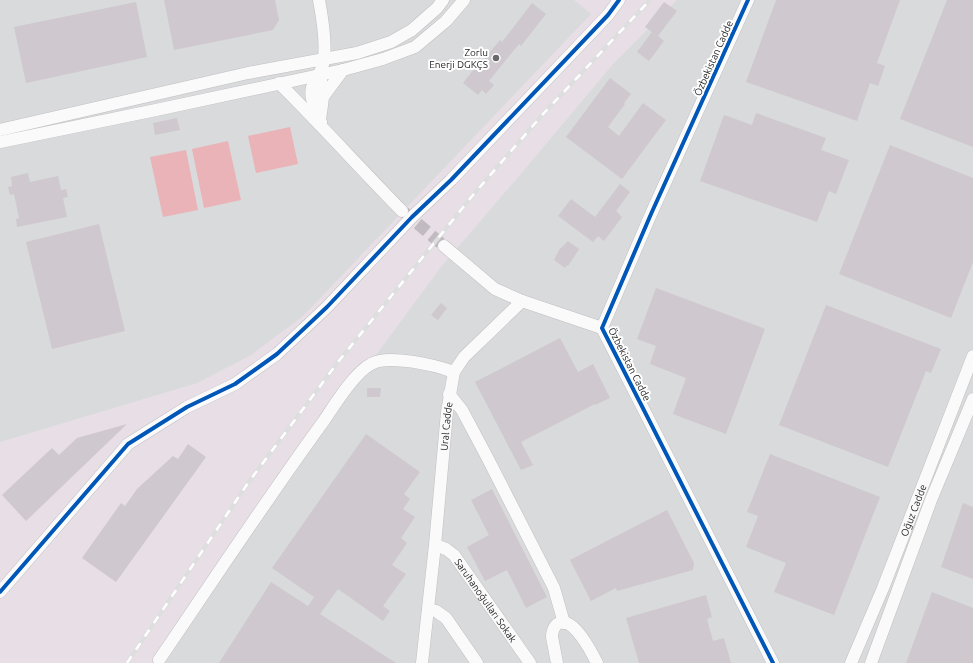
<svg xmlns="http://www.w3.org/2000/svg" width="973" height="663" font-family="Ubuntu,sans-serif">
<rect width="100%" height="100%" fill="#e7dee6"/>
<path fill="#d9dadc" d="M0,0H574L591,14L303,316L251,355L197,383L0,442Z
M677,0H973V663H163L315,438L441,267L520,175L614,63Z"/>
<path fill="#e9b3b8" d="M290,127L298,164L256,173L248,136Z
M228,141L241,200L204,208L192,149Z
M186,150L198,210L163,217L150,157Z"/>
<path fill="#cfc8ce" d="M164,0H275L279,20L273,30L174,50Z
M776,0H900L877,63L885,66L878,86L870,83L857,121L746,82Z
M947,0H973V147L900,119Z
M136,2L147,57L26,83L14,27Z
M664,2L677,11L658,36L664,41L649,61L637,52L652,32L645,27Z
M532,3L546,14L521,46L519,44L489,81L494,85L486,94L482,90L478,95L463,83L474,69L475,70L500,40L502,42Z
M610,78L631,94L624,103L625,104L608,127L619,136L643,103L666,120L622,179L566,137Z
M756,113L826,138L821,150L849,160L836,194L829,191L817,222L700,181L724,115L752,125Z
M177,118L180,130L155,135L153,123Z
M890,145L973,178V262L951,318L839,274Z
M28,173L30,182L58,176L61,190L66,189L68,197L63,198L67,217L17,227L16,219L19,218L14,194L10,195L8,187L12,186L11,177Z
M620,184L630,192L616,211L622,217L604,241L598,236L593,242L558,216L571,199L595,217Z
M99,224L125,331L52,349L26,242Z
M568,241L579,249L568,266L567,265L565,268L554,260L559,250Z
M656,288L765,329L726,434L673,414L686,378L650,364L656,346L637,339Z
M441,303L447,308L438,320L431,315Z
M826,305L941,349L931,373L926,371L888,467L779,425Z
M560,338L578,372L593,364L610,398L595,405V404L521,442L533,465L521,470L475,382Z
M367,388H381L380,397H367Z
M127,424L26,521L2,495L52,448L59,455L77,438Z
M366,434L420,472L404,494L410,499L403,509L415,517L401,538L407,543L392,565L406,574L383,606L390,611L383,621L338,589L320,614L396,663H219L271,582L308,606L314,597L272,568Z
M188,444L206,457L116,582L82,558L121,503L125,506L137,489L173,456L178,459Z
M770,454L880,497L834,615L774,592L786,563L746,547L758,516L747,512Z
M492,489L547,597L526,608L507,570L485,581L467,547L489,535L471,500Z
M963,503L973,507V579L941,567Z
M667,510L694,563L693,570L617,591L616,588L591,601L570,560Z
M932,592L973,608V663H906Z
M706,595L712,617L707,619L713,641L724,638L731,663H639L626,618Z"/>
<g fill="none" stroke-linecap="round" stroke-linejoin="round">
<path stroke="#c1bac0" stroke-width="12" stroke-dasharray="12 6" stroke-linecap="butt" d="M404,212L444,246"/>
<g stroke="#c0bfc1" stroke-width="13">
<g id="minor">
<path d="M319,0C322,16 326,42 324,58C324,67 319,74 315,81C306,94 316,110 321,122"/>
<path d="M748,0L651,214L602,328L773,663"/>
<path d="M319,76C326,89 322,105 320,119"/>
<path d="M279,83C321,125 361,169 402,211"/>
<path d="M323,97L343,70"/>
<path d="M0,130L248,73L357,53L391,42L412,30L437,8L443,0"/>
<path d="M0,142L156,110L343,70L383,59L415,47L446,21L464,0"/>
<path d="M444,246L495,289L522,301"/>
<path d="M449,394L462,410L487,457L554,588L564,623"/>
<path id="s1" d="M435,545L446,549L454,555L530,663"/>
<path d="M0,592L128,444L187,407L235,384L277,354L327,307L412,217L451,180L608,15L619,0"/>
<path d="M428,609L436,611L446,618L477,663"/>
<path d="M159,660C213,581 266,500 323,422C334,406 354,373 371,364C388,354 435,365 454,372"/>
<path id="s2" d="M422,663L435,545L447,412L454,372L464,357L522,301L602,328"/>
<path d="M557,663L552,637C552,632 554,625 559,623C574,617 592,653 597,663"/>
<path id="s3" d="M851,663L883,588L973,356"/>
<path d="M871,663L931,500L973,399"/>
</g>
</g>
<use href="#minor" stroke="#fbfafb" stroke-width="12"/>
<g stroke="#dddede" stroke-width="4">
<path id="rail" d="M127,663L248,483L338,362L473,195L544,113L650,0"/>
</g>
<use href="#rail" stroke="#fff" stroke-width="2.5" stroke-dasharray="8" stroke-linecap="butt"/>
<g stroke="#fff" stroke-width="6">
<path id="cycleway" d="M748,0L651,214L602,328L773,663
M0,592L128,444L187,407L235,384L277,354L327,307L412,217L451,180L608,15L619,0"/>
</g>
<use href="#cycleway" stroke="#0057b8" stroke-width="4"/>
</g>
<circle fill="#6b686a" stroke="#fff" stroke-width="1.5" cx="496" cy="58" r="4"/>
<g text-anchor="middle" stroke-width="4" stroke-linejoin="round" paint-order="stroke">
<g font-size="10" fill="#282828" stroke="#fff" text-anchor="end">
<text x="488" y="56">Zorlu<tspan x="488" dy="12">Enerji DGKÇS</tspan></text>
</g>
<g font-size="10" fill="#282828" stroke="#fff">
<text transform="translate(713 58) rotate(-66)" y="4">Özbekistan Cadde</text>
<text transform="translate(630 364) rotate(63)" y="4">Özbekistan Cadde</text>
<text dy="4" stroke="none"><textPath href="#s2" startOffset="238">Ural Cadde</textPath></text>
<text dy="4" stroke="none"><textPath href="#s3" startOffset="165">Oğuz Cadde</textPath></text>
<text dy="4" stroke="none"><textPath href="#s1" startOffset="77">Saruhanoğulları Sokak</textPath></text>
</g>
</g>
</svg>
